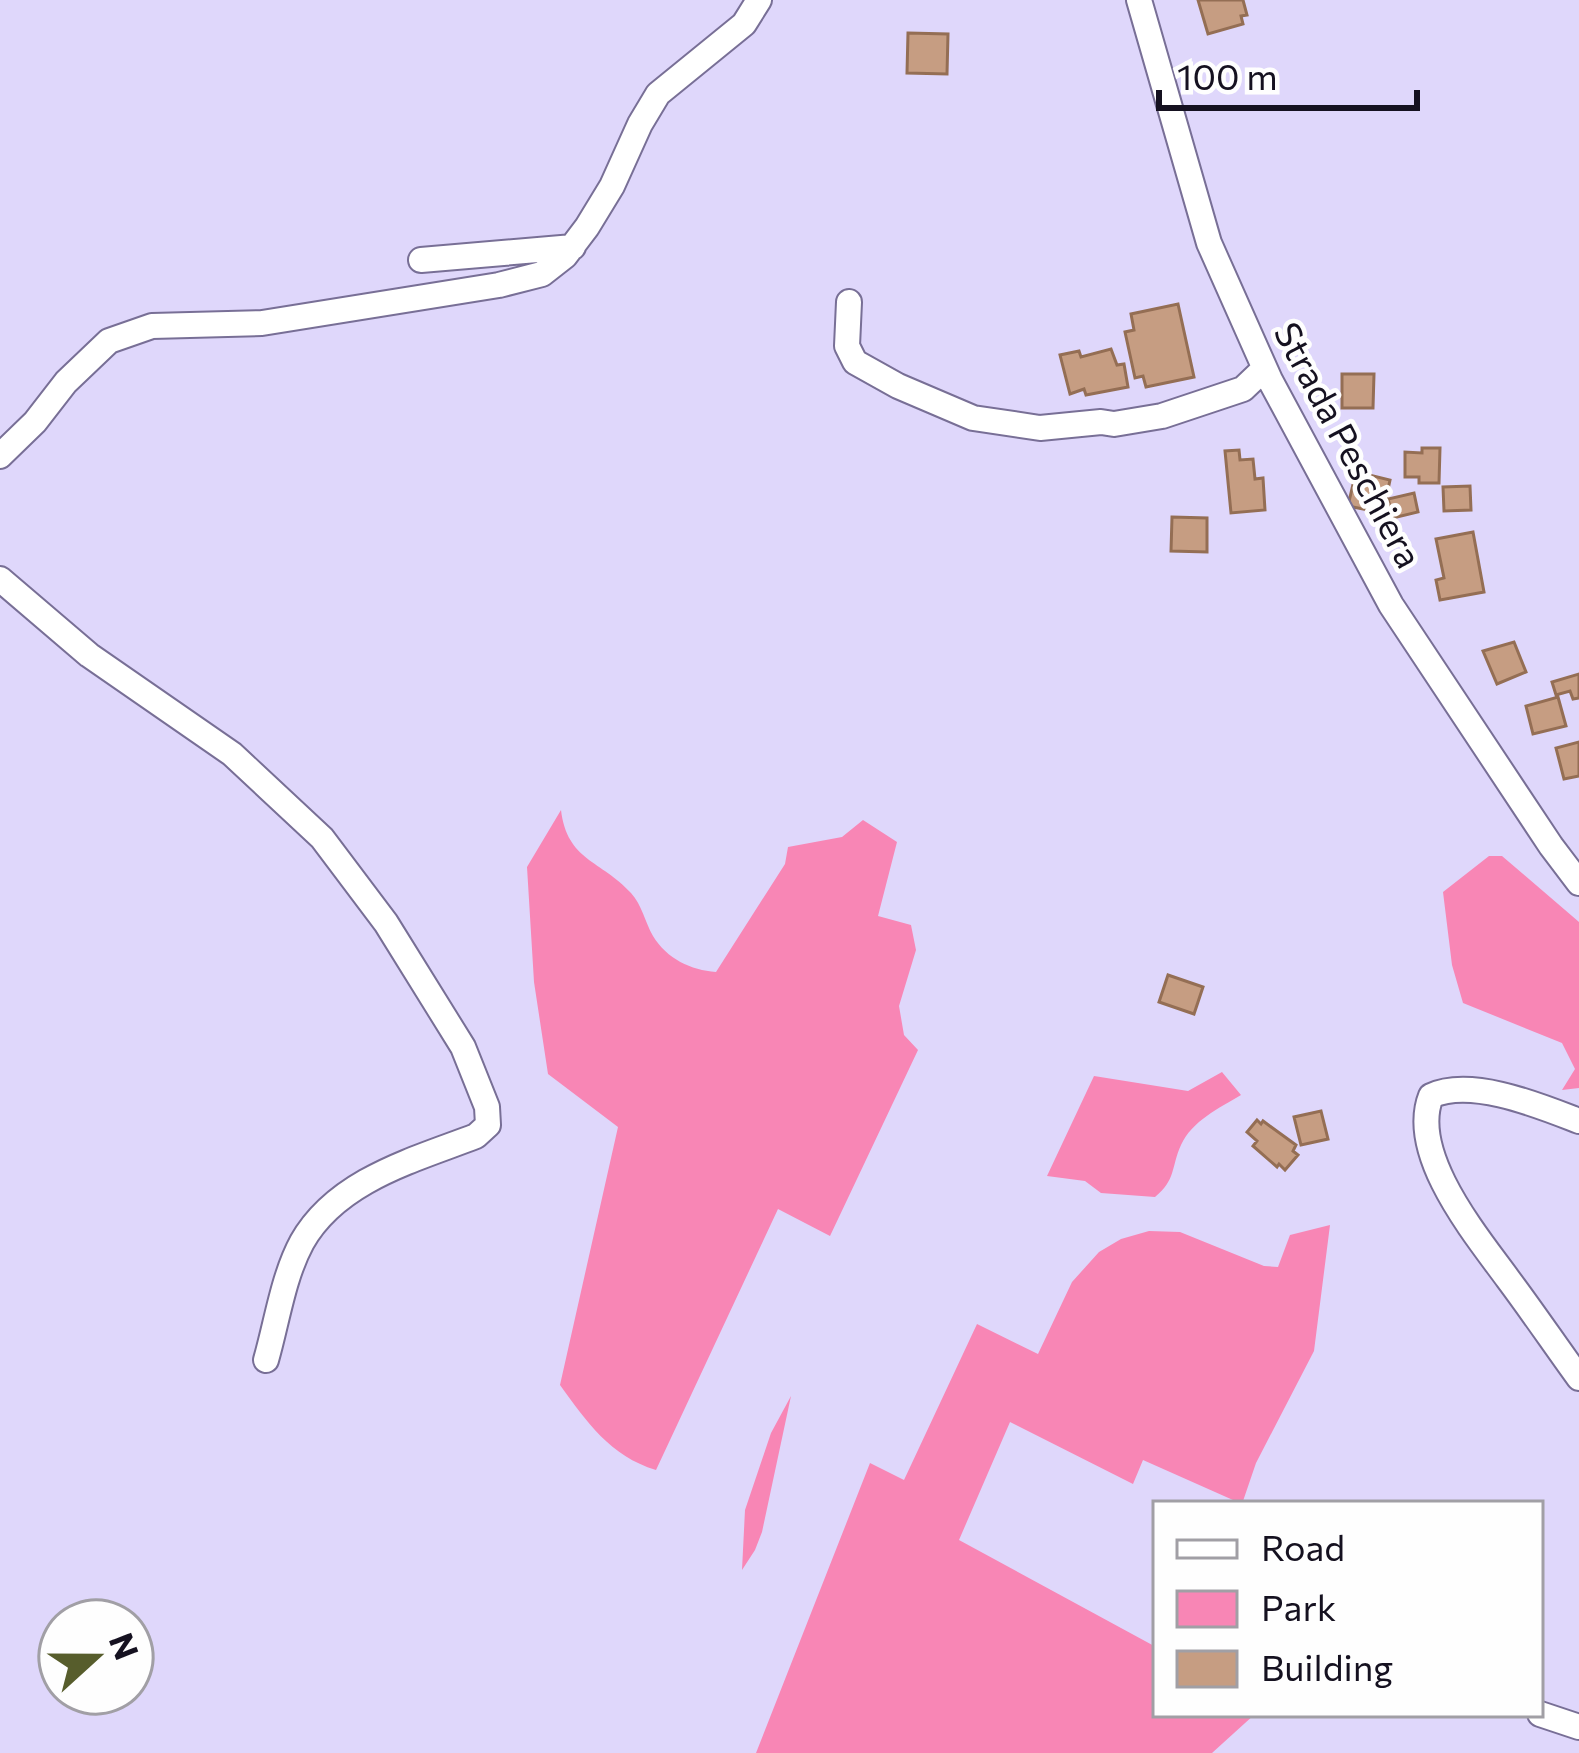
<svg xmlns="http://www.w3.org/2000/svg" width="1579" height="1753" font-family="Commissioner,sans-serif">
<rect width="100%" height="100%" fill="#dfd7fb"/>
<path fill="#f886b5" d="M561,810C567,861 601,860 631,893C642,905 645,922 653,936C667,959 691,970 716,972L785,864L788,847L842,837L863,820L897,842L878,916L911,925L916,950L899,1006L904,1035L918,1050L830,1236L778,1209L656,1470C610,1456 587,1422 560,1385L618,1127L548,1074L534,982L527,867Z
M1489,856H1502L1579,922V1088L1562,1090L1575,1069L1562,1043L1463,1003L1452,965L1443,892Z
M1222,1072L1241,1095C1219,1108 1192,1121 1181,1145C1171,1167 1176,1180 1155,1197L1101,1193L1085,1181L1047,1176L1094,1076L1188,1091Z
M1330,1225L1314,1351L1256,1463L1242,1504L1143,1460L1133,1484L1010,1422L959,1540L1156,1647V1714H1255L1212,1753H756L870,1463L904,1480L977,1324L1038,1354L1072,1282L1099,1252L1121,1239L1149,1231L1180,1232L1264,1266L1278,1267L1290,1235Z
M791,1396L762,1532L755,1550L742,1570L745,1510L771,1433Z"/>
<path fill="#c69d82" stroke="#946e54" stroke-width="3" d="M1198,0H1243L1247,15L1241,16L1243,24L1208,34Z
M908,33L948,34L947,74L907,73Z
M1178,304L1194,377L1146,387L1143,376L1135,378L1125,332L1134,330L1131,314Z
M1111,349L1117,365L1124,364L1128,387L1086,395L1084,389L1070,394L1060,355L1079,351L1081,357Z
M1342,374H1374L1373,408H1342Z
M1422,448H1440L1439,483H1419V477H1405V452L1422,453Z
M1239,450L1240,460L1253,459L1255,479L1263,478L1265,510L1231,513L1225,451Z
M1365,474L1390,480L1383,513L1348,506L1354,480L1364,482Z
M1470,486L1471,510L1444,511L1443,487Z
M1414,493L1418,512L1393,518L1388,499Z
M1172,517L1207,518V552L1171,551Z
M1473,532L1484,592L1440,600L1436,580L1444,578L1436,539Z
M1514,642L1526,672L1497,684L1483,651Z
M1579,674V698L1573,699L1570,691L1556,695L1552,682Z
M1558,697L1566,726L1533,734L1526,706Z
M1579,742V776L1564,779L1556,748Z
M1168,975L1203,987L1194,1014L1159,1002Z
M1321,1111L1328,1139L1301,1145L1294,1117Z
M1257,1120L1261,1124L1263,1121L1296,1145L1293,1151L1298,1155L1285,1170L1279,1164L1277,1167L1253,1146L1257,1141L1247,1132Z"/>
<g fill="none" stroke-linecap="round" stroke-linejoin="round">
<g stroke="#786f96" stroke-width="28">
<path id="minor" d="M1139,0L1209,243L1270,380L1391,605L1551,846L1579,883
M421,260L573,247
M849,302L847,346L855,362L898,386L973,418L1040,428L1101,422L1114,424L1162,416L1243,389L1264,369
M0,456L35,422L66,382L109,341L152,326L262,323L499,285L542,274L565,256L587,227L612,186L640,124L658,94L744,24L759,0
M0,579L89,655L232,754L322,838L386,923L463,1047L487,1107L488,1125L476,1136C414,1160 337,1180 302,1242C283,1277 277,1322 266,1360
M1579,1121C1540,1106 1471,1077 1431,1096C1408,1154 1476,1235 1508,1279C1532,1311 1555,1345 1579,1378
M1540,1714L1579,1727"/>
</g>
<use href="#minor" stroke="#fff" stroke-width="24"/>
</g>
<g text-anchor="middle" stroke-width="9" stroke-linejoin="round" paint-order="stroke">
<g font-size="36" fill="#151120" stroke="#fefefe">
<text transform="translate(1348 445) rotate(62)" y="13">Strada Peschiera</text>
</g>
</g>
<rect x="1153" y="1501" width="390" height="216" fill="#fefefe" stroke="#a19fa5" stroke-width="3"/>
<rect x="1177" y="1540" width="60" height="18" fill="#ffffff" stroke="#a19fa5" stroke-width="3"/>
<text x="1261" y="1561" font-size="36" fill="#151120">Road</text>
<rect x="1177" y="1591" width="60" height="36" fill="#f886b5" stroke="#a19fa5" stroke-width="3"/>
<text x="1261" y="1621" font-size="36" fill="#151120">Park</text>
<rect x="1177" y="1651" width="60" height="36" fill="#c69d82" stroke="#a19fa5" stroke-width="3"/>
<text x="1261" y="1681" font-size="36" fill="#151120">Building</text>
<g transform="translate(96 1657) rotate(69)"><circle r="57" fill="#fefefe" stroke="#a19fa5" stroke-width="3"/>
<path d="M0-9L21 45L0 30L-21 45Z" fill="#575d2c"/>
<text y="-18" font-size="33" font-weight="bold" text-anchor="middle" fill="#151120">N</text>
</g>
<path d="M1159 90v18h258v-18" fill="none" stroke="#151120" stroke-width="6"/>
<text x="1177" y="90" font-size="36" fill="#151120" stroke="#fefefe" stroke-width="9" paint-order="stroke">100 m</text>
</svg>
